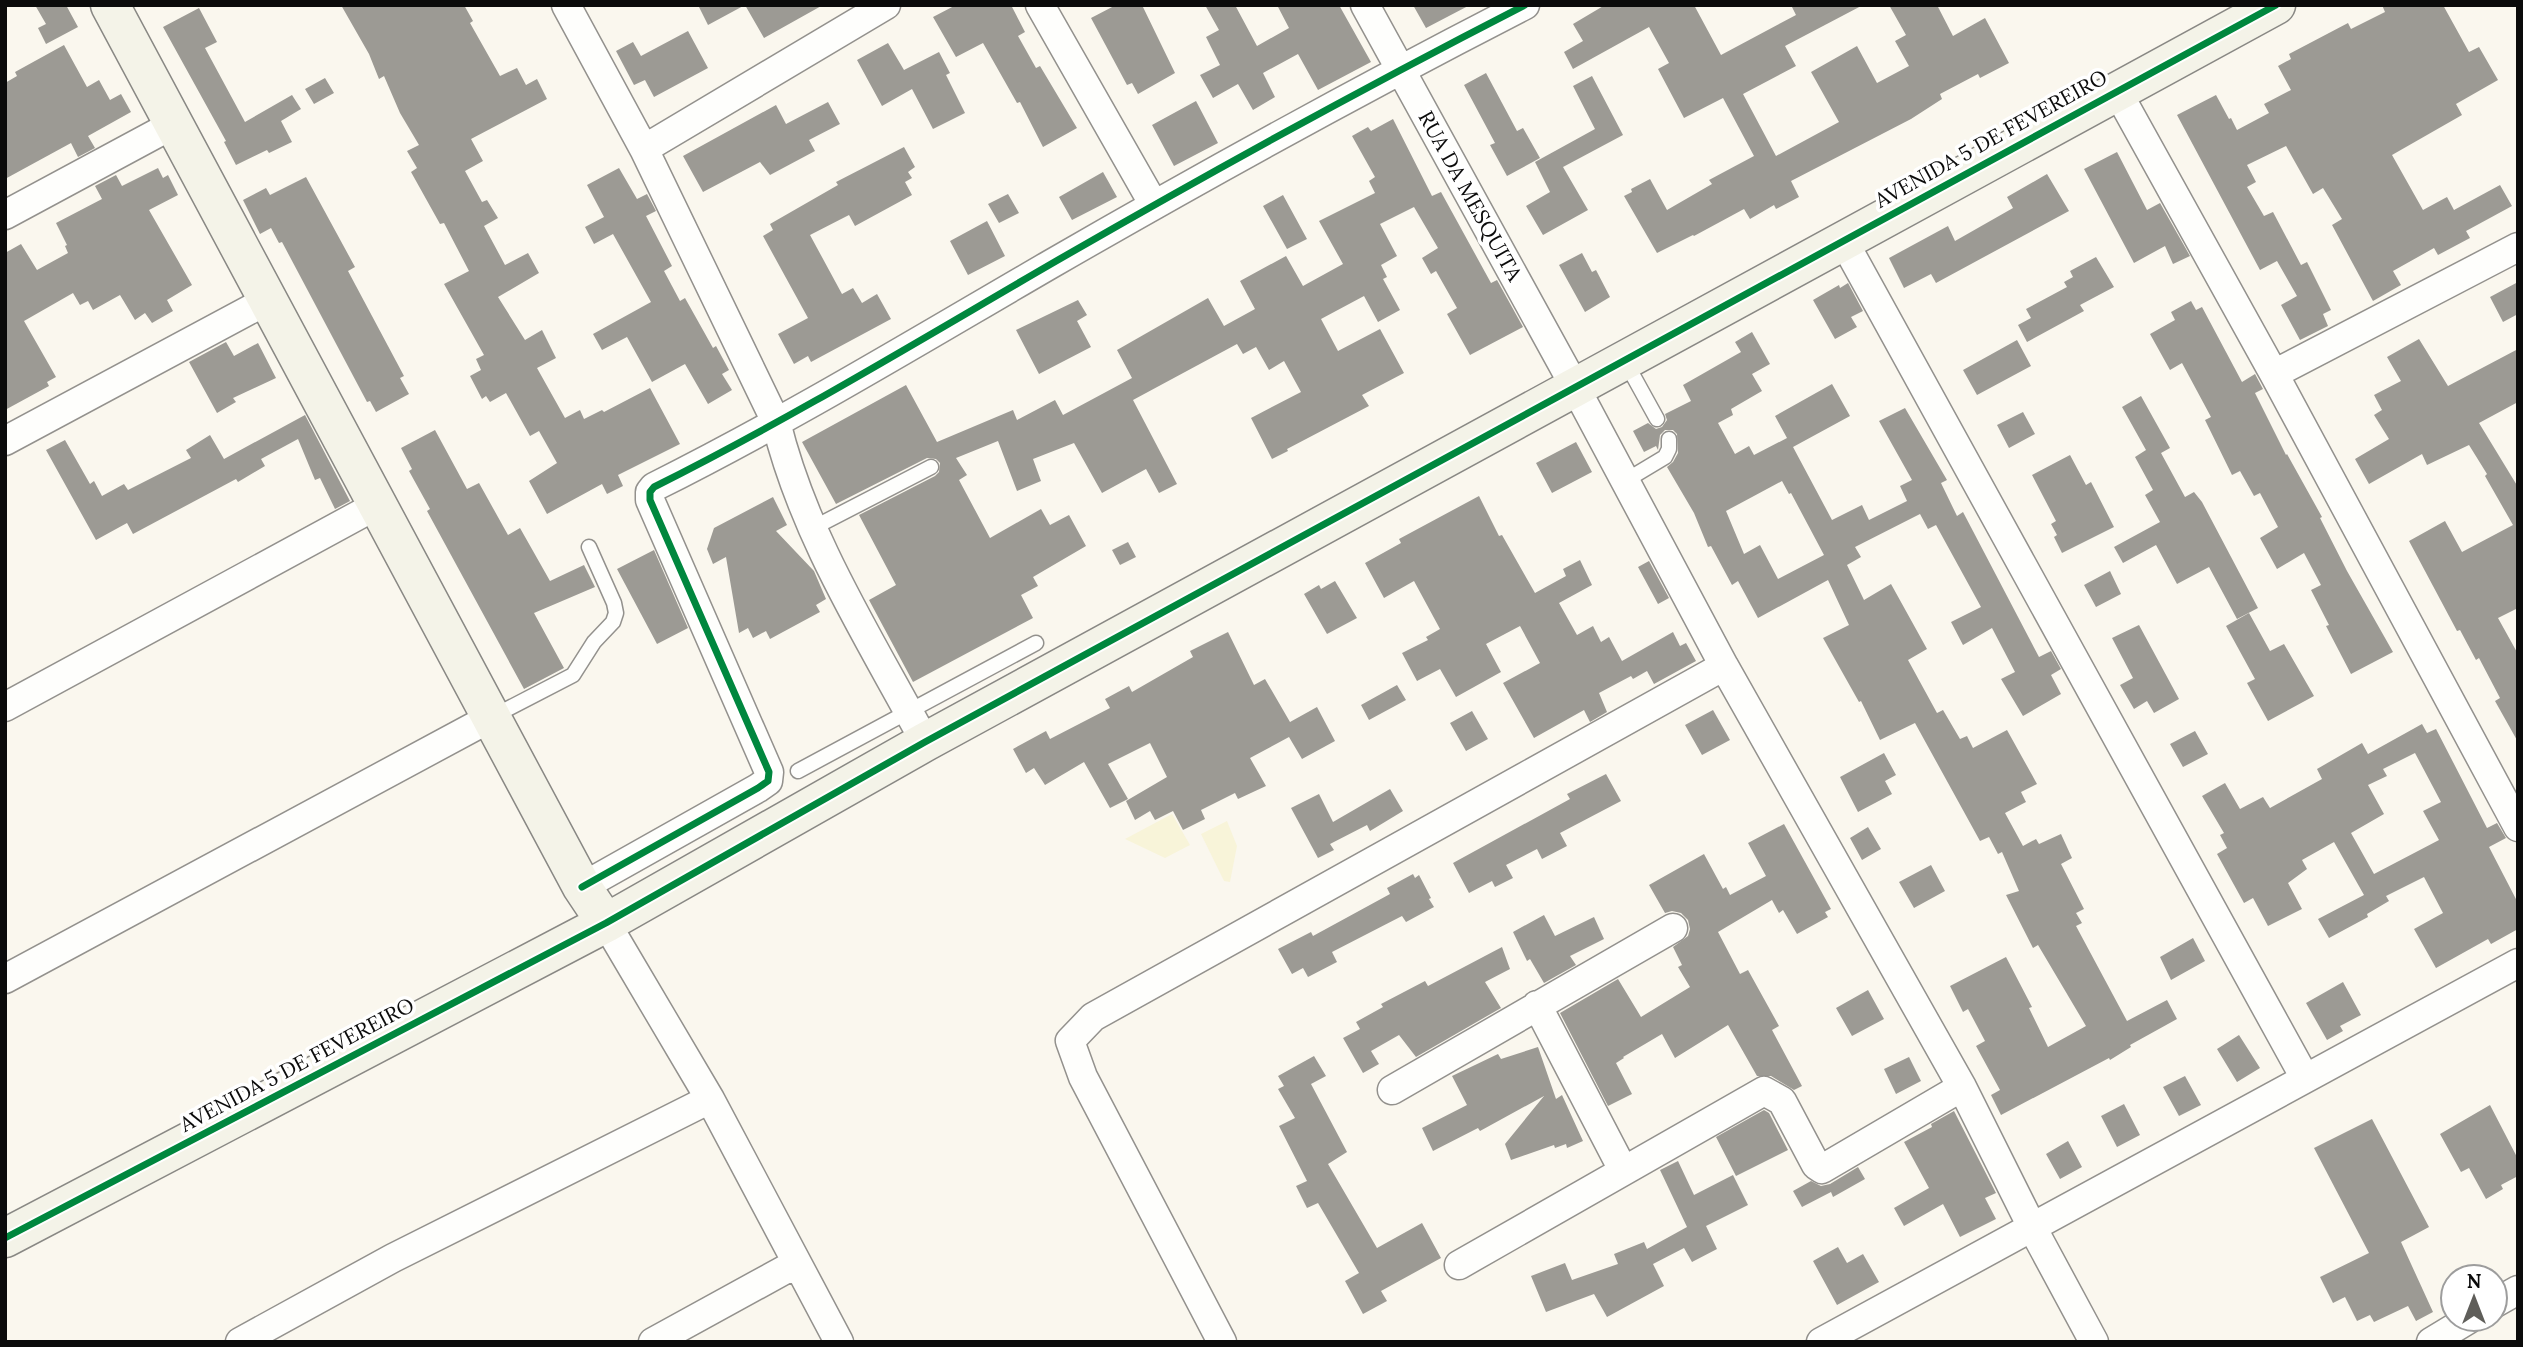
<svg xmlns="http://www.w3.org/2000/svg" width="2523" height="1347" font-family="Lora,serif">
<rect width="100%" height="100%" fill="#faf7ee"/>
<path fill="#f8f4d9" d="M1172,814L1190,845L1165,858L1125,839Z
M1227,821L1237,846L1230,882L1224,881L1201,834Z"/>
<path fill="#9c9a94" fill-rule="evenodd" d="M35,5H66L78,27L46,44L38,28L46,24Z
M341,5H464L473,21L470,23L500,76L517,68L526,85L537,79L547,99L471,139L483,161L465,171L482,202L487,200L498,218L484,226L505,265L528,253L539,273L498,297L525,340L542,330L556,358L537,368L565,418L580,410L584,419L602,410L604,412L650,388L680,444L618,475L623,486L607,494L602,484L547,514L529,481L557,463L539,431L530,436L506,393L490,402L486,396L482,399L470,376L481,370L476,359L484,355L444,284L469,271L444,223L440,224L411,172L417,168L407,151L419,145L400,113L384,76L379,79L369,54Z
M698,5H823L764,38L745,5L708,25Z
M956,5H1011L1025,32L1018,36L1036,68L1040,66L1077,128L1043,147L1020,102L1017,103L983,43L956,57L933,17Z
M1116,5H1142L1175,73L1138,94L1132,83L1127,85L1091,18Z
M1205,5H1235L1257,46L1289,28L1277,5H1339L1371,62L1318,90L1298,54L1263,73L1275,97L1253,110L1238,84L1213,98L1200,75L1220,65L1206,37L1219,30Z
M1413,5H1470L1426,28Z
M1605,5H1694L1721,55L1796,15L1791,5H1863L1785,46L1796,66L1743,94L1776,156L1839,122L1811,72L1857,46L1877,83L1909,66L1895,41L1906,35L1889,5H1937L1953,36L1985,18L2009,63L1980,78L1978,74L1940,94L1942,99L1911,119L1791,181L1799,197L1776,209L1774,205L1750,219L1744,209L1694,236L1693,235L1657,253L1624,196L1632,192L1631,189L1650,179L1667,210L1712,184L1709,180L1754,156L1723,98L1684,118L1658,69L1669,63L1649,27L1573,69L1564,52L1583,41L1573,24Z
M2382,5H2443L2469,52L2479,47L2498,80L2456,104L2462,115L2392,155L2423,210L2447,197L2454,210L2500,185L2512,206L2466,231L2470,238L2438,255L2434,248L2393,271L2401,285L2373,301L2332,225L2342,219L2323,188L2313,194L2286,146L2247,165L2256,182L2247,187L2264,216L2273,212L2301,265L2307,262L2331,310L2323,314L2328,326L2300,340L2281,305L2297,296L2277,261L2260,270L2177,115L2216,95L2229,119L2231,118L2237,130L2269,113L2264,104L2291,90L2278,66L2291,59L2289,54L2348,23L2351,29L2385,12Z
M199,8L217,42L205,48L245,122L292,95L301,109L281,121L292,142L269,153L267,150L236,165L224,142L226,141L163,27Z
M688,31L708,68L654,97L645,80L634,85L616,51L633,42L641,56Z
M888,43L904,70L939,52L950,73L946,75L965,113L933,129L912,89L882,106L857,60Z
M64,45L87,87L99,80L110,100L121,94L131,112L88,136L95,148L78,157L71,143L5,179V83L17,76L15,72Z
M1486,73L1517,131L1523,128L1540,158L1507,176L1490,145L1495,143L1464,85Z
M1592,76L1623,135L1563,167L1588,210L1543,235L1526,206L1550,192L1535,162L1595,129L1573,86Z
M325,78L334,93L314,104L305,89Z
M1196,101L1218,143L1174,166L1152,125Z
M828,102L840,124L809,140L815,151L770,175L760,162L703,192L683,156L776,105L786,124Z
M1393,119L1432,196L1441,192L1491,283L1497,280L1523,327L1470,355L1447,314L1457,308L1436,271L1431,274L1422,258L1438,248L1414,207L1380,224L1397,256L1381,265L1387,277L1383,279L1400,310L1378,322L1364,296L1321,319L1338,351L1380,329L1404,373L1362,395L1369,406L1287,449L1288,451L1272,459L1251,418L1301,392L1284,361L1269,370L1256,347L1243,354L1237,344L1133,400L1177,484L1159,493L1146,469L1102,493L1074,443L1033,459L1041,481L1017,491L998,441L956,458L967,475L959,480L990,538L1041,509L1050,525L1069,515L1086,546L1033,577L1038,586L1021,595L1033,618L913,682L869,600L896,585L859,515L935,476L939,472L940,463L936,459L927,458L836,504L802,442L906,385L937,442L1013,410L1017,420L1055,400L1063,415L1132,378L1117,350L1208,298L1224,326L1255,309L1240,281L1286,256L1303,286L1343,264L1319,221L1375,193L1369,181L1375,177L1352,136L1368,127L1371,131Z
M904,147L915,167L908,172L912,178L905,182L912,195L855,226L849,215L810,235L842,294L853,288L862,303L877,294L891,319L811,362L808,356L794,364L778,334L808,318L763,236L773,230L770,224L838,185L836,182Z
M2117,152L2147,210L2160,203L2190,256L2173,264L2165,246L2134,263L2084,169Z
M158,168L163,178L168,175L178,195L149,210L192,285L167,300L173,311L152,323L145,313L135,320L120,295L93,310L88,301L80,305L73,293L24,321L56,377L47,382L49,386L5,410V253L21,244L37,270L68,253L65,246L67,245L56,223L102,199L95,186L116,175L122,186Z
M619,168L637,199L647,194L656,211L646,216L672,266L664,271L680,301L685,298L713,348L716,346L729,370L722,374L732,390L708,404L685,364L652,382L627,337L602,350L593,334L651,302L613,234L594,244L585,227L604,217L587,185Z
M1103,172L1117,197L1072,220L1059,197Z
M2047,174L2069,211L1936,283L1931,274L1904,288L1889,258L1948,226L1955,241L2013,208L2007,197Z
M306,177L355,267L348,271L404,376L400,378L409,394L376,412L370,401L367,402L282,242L279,243L271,228L260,234L243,200L266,188L270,195Z
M1008,194L1019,213L999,223L988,204Z
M1283,195L1307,239L1287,249L1263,206Z
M987,221L1005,256L968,275L950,241Z
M1582,253L1592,272L1596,270L1610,297L1585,312L1559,265Z
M2096,257L2114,287L2080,305L2084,311L2027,342L2018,325L2031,318L2026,309L2067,287L2064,282L2073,277L2070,271Z
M2518,282V314L2503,322L2490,297Z
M1848,283L1863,311L1851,317L1857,327L1835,339L1813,300L1839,285L1840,288Z
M1078,300L1087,315L1077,321L1091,347L1039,374L1016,330Z
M2191,301L2196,310L2202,307L2242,382L2255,374L2263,389L2255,393L2286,455L2287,454L2322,517L2320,518L2347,571L2393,652L2351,674L2326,626L2329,625L2311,590L2321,585L2304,553L2277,569L2260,538L2278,527L2260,493L2254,496L2240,471L2232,475L2205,420L2211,417L2182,363L2170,370L2150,334L2175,320L2171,312Z
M1752,332L1770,364L1752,374L1762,391L1731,409L1733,415L1718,423L1735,454L1749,446L1754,455L1787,438L1775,416L1832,384L1850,416L1793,447L1832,520L1862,505L1869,520L1907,501L1900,486L1912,480L1879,421L1905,408L1947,480L1941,483L1957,516L1963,512L2039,657L2051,651L2061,669L2051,675L2061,694L2023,716L2001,679L2015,672L1992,628L1963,645L1951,622L1981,607L1936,525L1928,529L1920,514L1855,547L1861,557L1847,565L1864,600L1891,584L1927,649L1908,660L1937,713L1943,710L1960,739L1967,736L1973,748L2007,730L2037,784L2021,792L2026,802L2005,813L2023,846L2036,839L2039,844L2061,834L2072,858L2061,864L2084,909L2076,913L2082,923L2076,926L2127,1021L2167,1000L2177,1019L2130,1045L2131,1047L2110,1060L2109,1058L2001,1115L1991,1095L2000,1090L1976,1046L1985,1041L1968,1009L1963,1012L1950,986L2006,957L2032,1007L2029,1008L2048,1047L2086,1026L2038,945L2033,948L2006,895L2019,891L2002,852L1998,854L1989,837L1980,841L1915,723L1880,740L1861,701L1859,702L1823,638L1849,625L1828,580L1758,618L1738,581L1732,585L1711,546L1708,547L1694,513L1667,467L1673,462L1678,453L1677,434L1673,430H1665L1660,435L1658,450L1656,446L1644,452L1633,431L1648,423L1656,429L1662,427L1667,420L1665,414L1691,401L1683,385L1741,352L1735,342ZM1782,481L1789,494L1791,493L1824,555L1778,579L1760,545L1744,554L1726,511Z
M2419,339L2448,386L2518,349V402L2479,423L2518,487V608L2498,618L2518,654V742L2495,701L2500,698L2479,658L2476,660L2460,630L2457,631L2409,541L2445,521L2462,552L2513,525L2485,476L2487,474L2469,445L2427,465L2422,454L2369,484L2355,459L2389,439L2374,415L2382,410L2374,395L2401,381L2387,357Z
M2017,340L2031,366L1977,395L1963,370Z
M226,342L234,356L258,343L276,378L233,398L236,402L217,413L189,362Z
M2141,396L2170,448L2161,453L2185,497L2194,492L2202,502L2258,608L2237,619L2209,567L2177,584L2156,545L2123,563L2114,547L2160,522L2145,495L2153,490L2135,457L2146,450L2122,407Z
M2023,412L2035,434L2009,448L1997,425Z
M305,415L350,501L335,509L320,478L315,480L298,439L261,459L265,466L238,482L236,479L133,534L127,523L96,540L46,450L65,440L90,484L94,481L102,496L124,484L128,490L191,458L186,450L210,435L224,459Z
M435,430L467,489L479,483L508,535L520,528L550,581L584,565L595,587L534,613L564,668L524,689L427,511L430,509L409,471L412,469L401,448Z
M1576,442L1592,472L1552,493L1536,463Z
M2070,455L2086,485L2091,482L2114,527L2062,553L2054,537L2057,535L2051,524L2056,521L2032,475Z
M1479,496L1499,536L1502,535L1535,593L1566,576L1563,569L1580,560L1592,585L1559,603L1577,635L1593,626L1601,642L1609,637L1622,661L1673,632L1680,646L1686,643L1696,661L1654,684L1647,671L1633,679L1631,676L1599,693L1607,712L1590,722L1584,710L1534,738L1503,683L1540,663L1520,626L1486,644L1501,672L1456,697L1440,669L1417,681L1402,653L1428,640L1426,637L1440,629L1414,581L1384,598L1365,563L1401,543L1399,539Z
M773,497L787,525L776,531L814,571L826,599L816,605L820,612L770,639L766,631L753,638L748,628L739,633L726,557L713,564L707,549L714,528Z
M1128,542L1136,557L1120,565L1112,550Z
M654,550L688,628L657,644L617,569Z
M1649,561L1669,598L1658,604L1638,567Z
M2110,571L2121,594L2096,607L2084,585Z
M1335,581L1357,618L1327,634L1304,594L1319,585L1321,589Z
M2249,613L2270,651L2284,644L2314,696L2268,721L2247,683L2255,679L2226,626Z
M2139,625L2179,699L2154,713L2147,701L2134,709L2120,685L2133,678L2112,638Z
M1228,632L1254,685L1265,679L1290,722L1317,707L1335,741L1302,759L1289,737L1250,758L1266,786L1238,799L1235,793L1201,810L1205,819L1183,830L1173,811L1155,820L1150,811L1135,820L1126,801L1167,777L1150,743L1108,764L1128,799L1110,808L1084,762L1045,785L1034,768L1026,773L1013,749L1046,731L1050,739L1110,708L1105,699L1129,686L1132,692L1193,657L1190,651Z
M1397,685L1406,700L1369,720L1361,705Z
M1713,710L1730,740L1702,755L1685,725Z
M1472,711L1488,739L1466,751L1450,723Z
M2422,724L2427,733L2436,729L2487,828L2497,823L2506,838L2489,847L2518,903V929L2491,944L2488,939L2436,968L2414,929L2443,913L2424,877L2386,896L2389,901L2367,914L2368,917L2329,938L2318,919L2364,895L2334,842L2302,860L2307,869L2288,883L2302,909L2268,926L2253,898L2244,903L2217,854L2227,848L2220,835L2224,833L2202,796L2225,783L2240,809L2263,797L2270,808L2322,779L2317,769L2362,743L2368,754ZM2415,753L2441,802L2423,811L2439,840L2374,874L2351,833L2384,814L2368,785L2387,776L2383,769Z
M2195,731L2208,754L2183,767L2170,744Z
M1884,753L1896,775L1885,781L1892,794L1858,812L1840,777Z
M1606,774L1621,801L1560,833L1567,846L1542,859L1537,849L1506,865L1513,878L1495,887L1492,881L1469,893L1453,863L1570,799L1567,794Z
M1390,789L1403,811L1370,831L1367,825L1330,844L1334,850L1318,858L1291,808L1319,794L1333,822Z
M1784,824L1831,909L1825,912L1828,917L1797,934L1783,910L1779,913L1772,900L1718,932L1740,974L1748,970L1779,1026L1772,1030L1802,1086L1794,1090L1771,1076H1757L1728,1025L1675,1058L1662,1034L1623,1057L1624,1058L1616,1063L1632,1094L1608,1106L1560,1013L1618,979L1641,1017L1690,987L1678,967L1682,965L1673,947L1688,936L1690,929L1688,920L1681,913L1672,911L1665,913L1649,885L1704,854L1723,889L1726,887L1730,895L1766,876L1748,843Z
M1868,827L1881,849L1862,860L1850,838Z
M1931,865L1945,891L1914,908L1899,882Z
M1413,874L1415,878L1419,875L1431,898L1429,899L1434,907L1406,922L1402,916L1332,952L1337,962L1308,977L1303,968L1292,974L1278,949L1311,932L1313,936L1390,894L1387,888Z
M1544,915L1555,936L1594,917L1604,939L1570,956L1576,965L1544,983L1530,959L1527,961L1513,932Z
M2193,938L2205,961L2171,980L2160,957Z
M1502,947L1510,969L1485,982L1501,1008L1416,1057L1399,1035L1371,1051L1379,1064L1363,1073L1343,1038L1360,1029L1356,1022L1383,1007L1381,1004L1425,981L1428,986Z
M2343,982L2361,1015L2340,1026L2343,1031L2327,1040L2306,1003Z
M1868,990L1884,1019L1852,1036L1836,1008Z
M2239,1035L2260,1068L2237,1082L2217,1049Z
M1538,1047L1556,1099L1562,1095L1583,1141L1567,1148L1566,1144L1555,1148L1554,1145L1511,1160L1505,1144L1544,1096L1480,1131L1478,1128L1433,1151L1422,1128L1467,1105L1452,1076L1498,1054L1501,1059Z
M1314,1056L1326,1076L1311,1084L1347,1152L1328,1164L1377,1248L1422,1223L1441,1258L1381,1291L1387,1301L1363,1314L1345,1281L1359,1273L1318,1203L1307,1208L1296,1186L1307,1181L1279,1126L1295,1118L1278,1089L1284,1086L1278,1076Z
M1909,1057L1921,1081L1896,1094L1884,1069Z
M2185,1076L2201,1105L2179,1116L2163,1087Z
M2124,1104L2140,1135L2117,1147L2101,1116Z
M2490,1105L2518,1159V1176L2501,1185L2503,1189L2486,1199L2469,1168L2461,1172L2440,1134Z
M1764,1110L1769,1113L1788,1150L1736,1176L1716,1137Z
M1954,1111L1996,1193L1985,1198L1996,1219L1960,1237L1943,1204L1904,1226L1894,1208L1929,1188L1904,1142L1932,1127L1931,1124Z
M2372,1119L2429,1227L2401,1242L2433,1312L2416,1321L2408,1306L2374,1322L2370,1315L2357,1321L2345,1297L2333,1303L2320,1277L2369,1253L2314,1148Z
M2068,1141L2082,1167L2060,1179L2046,1154Z
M1678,1161L1694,1195L1733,1175L1748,1205L1706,1226L1717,1249L1692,1262L1684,1248L1653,1264L1664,1286L1607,1317L1594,1294L1546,1312L1531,1276L1565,1263L1572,1280L1618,1264L1614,1254L1644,1242L1647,1249L1687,1227L1660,1170Z
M1858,1167L1865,1179L1833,1197L1831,1192L1802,1207L1793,1191L1811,1181L1821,1186L1830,1184Z
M1838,1247L1847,1263L1863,1254L1879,1282L1837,1305L1813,1261Z"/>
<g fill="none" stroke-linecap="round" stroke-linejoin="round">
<g stroke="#93918d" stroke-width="17">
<path id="lane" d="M1625,361L1657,419
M1625,481L1665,457L1669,449V439
M811,529L931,467
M494,716L573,675L594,642L613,622L616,613L614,603L589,547
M798,771L1036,643"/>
</g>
<g stroke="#93918d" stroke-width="31">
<path id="street" d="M566,5L644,149L776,422C804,537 870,639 925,742
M1040,5L1154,205
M1365,5L1575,387L1724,666L1962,1087L2032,1227L2094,1342
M2117,91L2274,374L2518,827
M644,149L886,5
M5,215L174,124
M1843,240L2305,1078
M2274,374L2518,247
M5,441L268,300
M5,707L379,504
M582,887L758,788L768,781L769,772L650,500V492L654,487C790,419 920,340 1051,264C1207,174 1365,87 1525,5
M606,923L710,1099L839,1342
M5,979L492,717
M1537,1005L1623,1170
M1392,1090L1673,928
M1459,1265L1764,1091L1782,1101L1816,1165L1822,1169L1962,1087
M2495,1303L2518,1290
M240,1342L393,1258L710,1099
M653,1342L797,1263
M1222,1342L1083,1077L1070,1041L1093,1017L1724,666
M1821,1342L2518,963
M2431,1342L2469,1319"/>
</g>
<g stroke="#898884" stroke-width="41">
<path id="secondary" d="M110,5L582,887L606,923
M5,1238L606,923L925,742L2276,5"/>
</g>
<use href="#lane" stroke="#fefefc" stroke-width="14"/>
<use href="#street" stroke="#fefefc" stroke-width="28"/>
<use href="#secondary" stroke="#f4f3e8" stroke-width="38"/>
<g stroke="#fff" stroke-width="11">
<path id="cycleway" d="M582,887L758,788L768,781L769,772L650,500V492L654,487C790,419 920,340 1051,264C1207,174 1365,87 1525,5
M5,1238L606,923L925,742L2276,5"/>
</g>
<use href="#cycleway" stroke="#00873e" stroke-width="7"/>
</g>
<g text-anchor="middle" stroke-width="7" stroke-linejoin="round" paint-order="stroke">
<g font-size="21" fill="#0b0b0b" stroke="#fff">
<text transform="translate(1991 139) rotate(-29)" y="7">AVENIDA 5 DE FEVEREIRO</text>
<text transform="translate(1470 196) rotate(61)" y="7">RUA DA MESQUITA</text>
<text transform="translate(297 1065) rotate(-28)" y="7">AVENIDA 5 DE FEVEREIRO</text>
</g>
</g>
<rect width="2523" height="1347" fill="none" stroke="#0b0b0b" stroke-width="14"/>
<g transform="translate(2474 1298)"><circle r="33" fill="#ffffff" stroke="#9d9d9d" stroke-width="2"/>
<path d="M0-5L12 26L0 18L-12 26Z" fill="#5f5e5a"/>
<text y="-10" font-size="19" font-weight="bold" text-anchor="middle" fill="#0b0b0b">N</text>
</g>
</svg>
